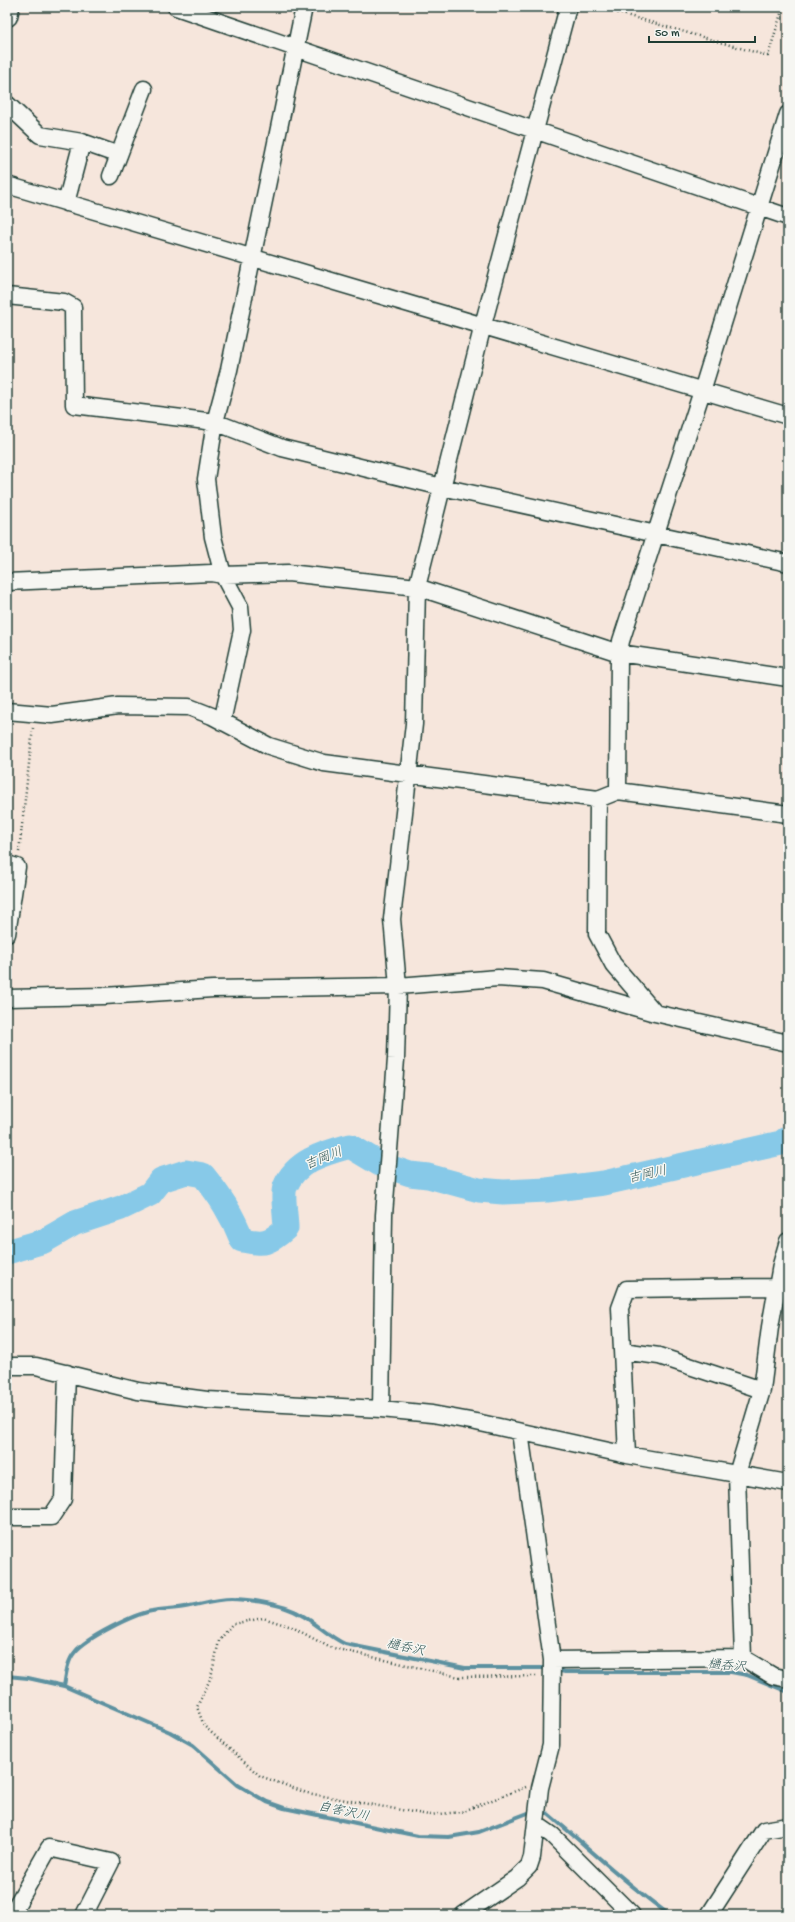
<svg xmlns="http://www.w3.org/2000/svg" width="795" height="1922" font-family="'Gochi Hand','Klee One',sans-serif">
<rect width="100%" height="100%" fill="#f6e6dc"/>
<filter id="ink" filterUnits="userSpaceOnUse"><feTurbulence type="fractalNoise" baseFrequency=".025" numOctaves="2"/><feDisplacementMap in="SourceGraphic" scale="8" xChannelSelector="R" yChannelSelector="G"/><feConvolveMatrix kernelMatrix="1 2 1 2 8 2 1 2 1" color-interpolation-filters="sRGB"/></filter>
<g filter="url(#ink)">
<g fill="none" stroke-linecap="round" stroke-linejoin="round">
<path stroke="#5d91a0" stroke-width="4" d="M556,1670L565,1672H731L747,1675L788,1692
M7,1676L28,1678L64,1686L170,1732L193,1745L238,1785L267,1802L284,1808L418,1836L449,1837L479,1832L528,1813H533
M64,1686C66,1675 67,1661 75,1652C86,1638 134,1614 152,1611C162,1609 174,1609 185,1607C201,1604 216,1599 232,1599C247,1599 272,1603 286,1608C309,1615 325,1635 345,1644L465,1668H548
M540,1813H547C588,1847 626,1884 670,1915"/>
<path stroke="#87c9e8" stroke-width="25" d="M7,1252L44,1241L75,1223L121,1208L150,1194L161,1180L186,1172L203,1175C220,1196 232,1214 242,1240C264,1244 269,1244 286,1228C286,1218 282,1195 285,1187C296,1160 325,1153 350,1146L380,1164L410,1174L428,1176L479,1190L503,1192L547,1190L604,1183L781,1143L788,1138"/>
<g stroke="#1f3d34" stroke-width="19">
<path id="minor" d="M176,7L788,217
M7,104L40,135L82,142L66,203
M82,142L119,155
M111,176L144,89
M7,185L788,416
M7,296L64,302L73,307L74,405L215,422L282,448L442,487L788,563
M7,582L211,573L223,575L288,573L417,587L619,653L788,678
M7,711L52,715L118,706L189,707L212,716L269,746L324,763L598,799L618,791L788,814
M222,722L242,630L240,607L223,575L213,537L206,479L215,422L229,370L304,7
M618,791L619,653L621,641L702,391L788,114
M598,799L597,934L613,964L655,1013
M7,864L17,867L7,934
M7,998L104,996L213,989L398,986L498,978L543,981L655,1013L788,1043
M788,1241L781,1265L770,1327L762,1390L737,1474L743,1658L773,1676L788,1679
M622,1351L659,1356L762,1390
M7,1366H36L138,1391L207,1400L381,1409L432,1414L476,1422L627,1455L788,1483
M381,1409L384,1215L396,1059L398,986L392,919L414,724L417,587L483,325L568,7
M627,1455L620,1308L627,1289L777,1287
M7,1517H51L63,1499L67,1373
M552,1660L743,1658
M536,1824L552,1835L632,1915
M11,1915L49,1848L111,1862L84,1915
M463,1915L517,1878L529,1866L532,1857L540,1788L551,1745L552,1660L520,1432
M709,1915L764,1830L788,1826"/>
</g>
<g stroke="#1f3d34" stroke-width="23">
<path id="major" d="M7,16L9,7"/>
</g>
<path stroke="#1f3d34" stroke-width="2.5" stroke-dasharray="1 3" stroke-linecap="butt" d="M598,7L768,56L783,7
M19,852L33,728
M526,1787L461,1812L429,1815L307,1793L260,1776L204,1726L197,1707L211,1677L219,1641L232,1624L263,1618L292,1627L329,1647L459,1677L538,1676"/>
<use href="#minor" stroke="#f6f6f2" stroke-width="16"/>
<use href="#major" stroke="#f6f6f2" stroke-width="20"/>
</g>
</g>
<g text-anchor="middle" stroke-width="3" stroke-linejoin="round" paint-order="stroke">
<g font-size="13" font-style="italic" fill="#345958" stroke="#f6f6f2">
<text transform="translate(323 1157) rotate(-22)" y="5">吉岡川</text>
<text transform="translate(647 1173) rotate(-13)" y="5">吉岡川</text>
<text transform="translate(406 1646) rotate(12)" y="5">樋呑沢</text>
<text transform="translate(727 1664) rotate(5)" y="5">樋呑沢</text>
<text transform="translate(344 1810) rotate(12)" y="5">自害沢川</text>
</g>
</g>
<rect width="795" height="1922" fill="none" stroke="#f6f6f2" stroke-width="24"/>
<rect x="12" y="12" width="771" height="1898" fill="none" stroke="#1f3d34" stroke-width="1.5" filter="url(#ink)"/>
<path d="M649 36v6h106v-6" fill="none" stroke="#1f3d34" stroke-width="2"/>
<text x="655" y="36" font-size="12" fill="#1f3d34" stroke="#f6f6f2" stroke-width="3" paint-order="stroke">50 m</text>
</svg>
